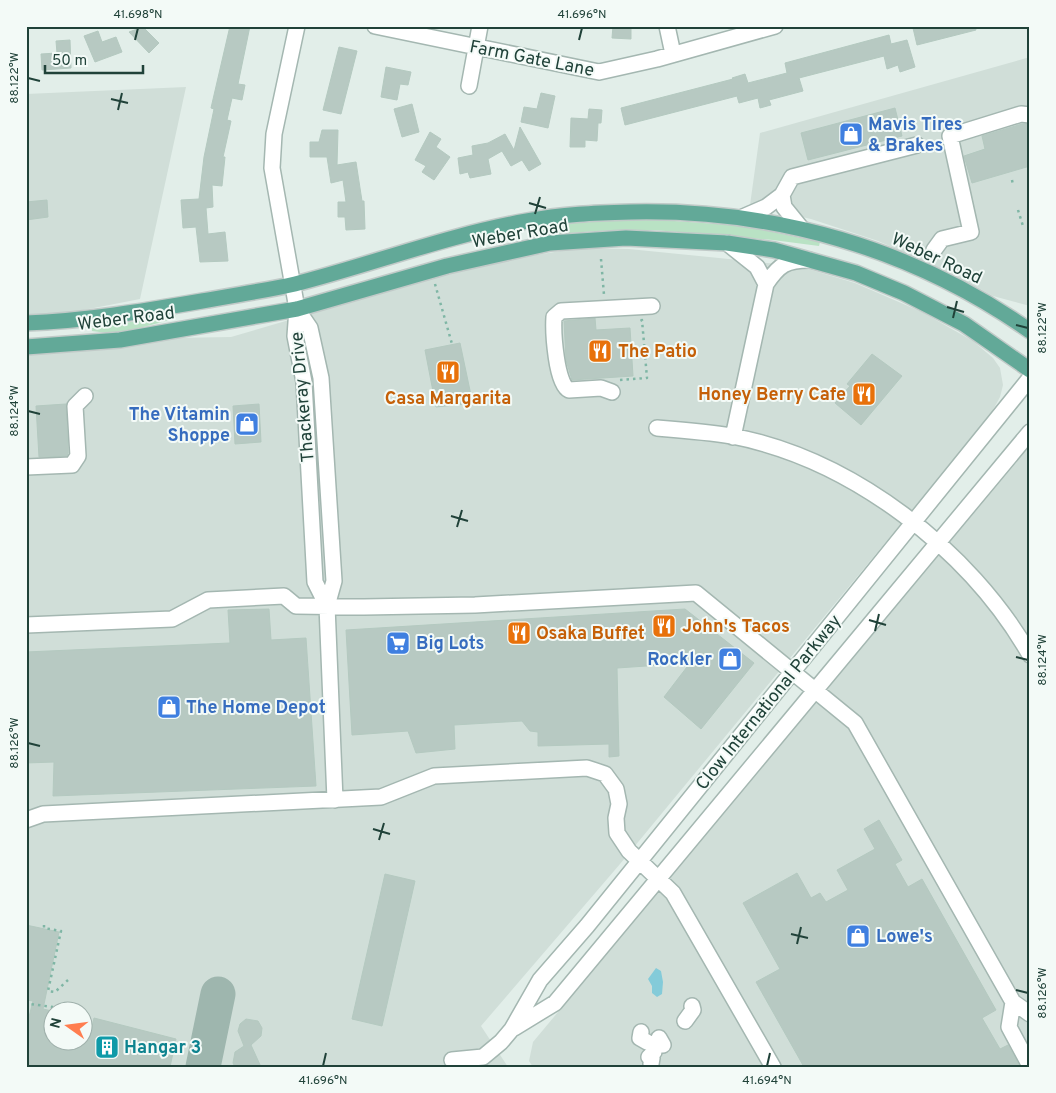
<svg xmlns="http://www.w3.org/2000/svg" width="1056" height="1093" font-family="Overpass,sans-serif">
<rect width="100%" height="100%" fill="#e2eee9"/>
<path fill="#d0ded8" fill-rule="evenodd" d="M1030,57V306L993,296L951,273L878,241L811,219L750,205L760,133Z
M186,87L140,299L58,315L26,317V94Z
M579,248L629,249L798,266L855,283L922,312L973,341L993,358L1000,368L1003,385L1000,397L989,417L620,864L481,1026L508,1067H26V355L74,352L173,338L231,337L481,264ZM52,1010H82V1040H52Z
M1030,446V1067H533L529,1061L533,1042Z"/>
<path fill="#b9e2c4" d="M646,219L745,226L820,242L819,246L773,240L654,230L595,231L535,236V232L573,223Z
M176,315V318C150,325 120,336 92,331V328Z"/>
<path fill="#84cbd9" d="M656,968L661,971L663,982L662,994L657,997L652,993V986L648,979Z"/>
<g fill="none" stroke-linecap="round" stroke-linejoin="round">
<path stroke="#9eb6ae" stroke-width="35" d="M203,1067L218,994"/>
</g>
<path fill="#b7c9c2" stroke="#b4c9c0" d="M230,26H250L238,84L245,85L242,100L232,98L227,120L231,121L223,157H225L222,186L212,185L213,207L206,208L208,234L225,232L228,261L200,262L196,227L183,228L181,200L199,199L204,157L214,109L211,108Z
M613,26H631V39L612,38Z
M921,26H975L976,30L917,45L913,28Z
M143,27L159,43L149,53L129,32Z
M98,31L102,42L116,37L122,52L95,62L84,36Z
M889,35L891,44L907,40L915,67L900,72L898,65L887,69L884,56L799,78L803,91L769,100L771,105L760,108L758,98L739,103L737,96L625,125L621,108L733,79L732,78L745,74L748,83L787,73L785,63Z
M70,40L71,68L42,70L41,54L57,53L56,41Z
M339,47L357,51L341,114L323,110Z
M386,67L411,72L408,85L400,84L397,100L381,97Z
M541,93L555,96L548,128L521,122L524,107L537,109Z
M412,104L419,132L402,137L394,109Z
M895,108L902,136L808,160L801,133Z
M589,109L602,110L601,123H598L597,141L585,140V147H570L571,118L588,119Z
M1022,124H1027L1030,133V166L972,183L964,156L985,149L982,136Z
M520,127L541,164L529,171L522,160L511,166L502,151L488,159L491,174L470,178L468,172L460,174L458,158L473,155L472,146L488,143L505,134L514,150Z
M322,130H338L337,165L356,162L362,201H364L365,229L346,230L345,217H338V202H346L343,180L331,183L327,157H310V142H319Z
M430,132L441,139L436,147L450,157L434,180L422,172L426,166L415,160Z
M47,200L48,217L26,220V202Z
M595,318L596,330L630,328L633,376L572,380L566,360L564,321Z
M460,343L472,400L464,401V404L436,407L425,350Z
M872,354L902,376L861,425L835,403L850,386L847,384Z
M66,404L68,453L67,456L39,457L36,406Z
M259,404L261,442L235,444L233,406Z
M269,609L271,640L306,638L316,786L53,796L54,762L26,763V652L230,643L228,610Z
M685,609L754,663L701,729L664,697L690,663L617,668L619,756L609,757V744L538,746V732L530,731L522,721L454,725L455,749L416,753L408,731L352,735L346,630Z
M879,820L902,860L895,864L908,887L922,879L996,1010L982,1018L1000,1049L1008,1045L1020,1067H804L756,982L780,969L743,903L797,873L811,898L820,893L826,902L848,890L837,870L875,849L864,829Z
M385,874L415,881L382,1026L352,1019Z
M26,925L59,932L43,1009L52,1011V1040H89L94,1018L176,1039L170,1067H26V1029L33,1001L26,1000Z
M246,1019L258,1021L262,1028L261,1036L251,1045L261,1067H235L233,1063L235,1052L244,1046L238,1031L240,1024Z"/>
<g fill="none" stroke-linecap="round" stroke-linejoin="round">
<g stroke="#a4b7b1" stroke-width="18">
<path id="minor" d="M297,26L274,134L272,168L297,309L295,336L304,382L315,582L327,606L335,800
M375,26L599,72L657,59L775,26
M667,26L673,54
M469,86L480,26
M782,195L792,177L917,145
M743,217L766,207L782,195L784,207L801,228
M727,243L757,267L766,284C779,265 786,260 809,260
M934,250L942,239L971,232L950,136L1021,114L1030,115
M297,309L310,328L321,378L334,581L327,606
M612,392L601,388L569,390C556,384 553,332 554,317L561,311L652,306
M657,428C682,430 708,432 732,436C852,459 970,550 1030,655
M733,437L766,284
M26,467L72,465L78,456L75,406L85,396
M26,625L172,619L208,600L284,596L296,606L364,607L475,605L696,593L855,723L1013,1002L1030,1014
M26,820L43,814L381,797L434,776L587,768L605,774L616,789L619,804L616,818L617,833L629,851L673,893L773,1067
M1013,1002L1009,1027L1030,1066
M685,1021L693,1010L692,1006
M514,1028L555,1003L1030,432
M641,1032L640,1038L647,1042
M659,1038L663,1045
M452,1060L483,1057L501,1042L512,1029L540,980L587,926L1030,378
M651,1064L652,1058L649,1057L654,1052"/>
</g>
<g stroke="#c1cac8" stroke-width="18">
<path id="major" d="M26,323C86,321 144,311 202,301C233,295 265,291 295,284C373,264 448,235 527,221C562,214 596,213 631,212C775,209 912,248 1030,331
M26,347L120,340L268,314L297,309L447,266L550,243L626,238L727,243L774,250L856,273L904,293L964,324L1030,370"/>
</g>
<path stroke="#7fb6a5" stroke-width="2.5" stroke-dasharray="2.5 4" stroke-linecap="butt" d="M1012,180L1013,185
M1018,210L1023,226
M601,259L604,295
M435,284L452,344
M620,380L647,378L642,320L640,321
M44,925V928L61,931L48,991L55,992L68,980
M26,1007L30,1004L53,1007"/>
<use href="#minor" stroke="#fff" stroke-width="15"/>
<use href="#major" stroke="#62a998" stroke-width="15"/>
</g>
<path fill="none" stroke="#204239" stroke-width="2" d="M135,40L138,28M579,40L582,28M28,78L40,81M111,99L128,103M118,110L122,93M529,203L546,208M535,214L540,197M947,307L964,312M953,318L957,301M1016,325L1028,328M28,411L40,414M451,516L468,521M457,527L462,510M869,620L886,625M875,631L879,614M1016,657L1028,660M28,743L40,746M373,829L390,834M379,840L384,823M791,934L808,938M797,944L801,927M1016,990L1028,993M323,1066L326,1053M767,1066L770,1053"/>
<defs>
<g id="shop-square" transform="scale(1.25)"><rect x="-9" y="-9" width="18" height="18" rx="4" fill="#3f7fe0" stroke="#f3faf7"/><path d="M-5-2.5h2.3a2.7 3.5 0 0 1 5.4 0H5L5.5 6h-11ZM-1.5-2.5h3a1.5 2.3 0 0 0-3 0Z" fill="#fff"/></g>
<g id="restaurant-square" transform="scale(1.25)"><rect x="-9" y="-9" width="18" height="18" rx="4" fill="#e8710a" stroke="#f3faf7"/><path d="M-5-6h1v4h1v-4h1v4h1v-4h1v5L-1.5 .5V6h-2V.5L-5-1ZM5-6V6H3V1.5H1.5Q1.5-4 5-6Z" fill="#fff"/></g>
<g id="supermarket-square" transform="scale(1.25)"><rect x="-9" y="-9" width="18" height="18" rx="4" fill="#3f7fe0" stroke="#f3faf7"/><path d="M-6-5.5h2.5l.6 2H6L4.5 2H-2.5L-4.4-4H-6ZM-1.5 3.2a1.3 1.3 0 1 0 .1 0ZM3 3.2a1.3 1.3 0 1 0 .1 0Z" fill="#fff"/></g>
<g id="building-square" transform="scale(1.25)"><rect x="-9" y="-9" width="18" height="18" rx="4" fill="#0f9aa8" stroke="#f3faf7"/><path d="M-4-6H4V6H1V3H-1V6H-4ZM-2.5-4.3h1.7v1.8h-1.7ZM.8-4.3h1.7v1.8H.8ZM-2.5-1h1.7V.8h-1.7ZM.8-1h1.7V.8H.8Z" fill="#fff"/></g>
</defs>
<g fill-rule="evenodd">
<use href="#shop-square" x="851" y="134"/>
<use href="#restaurant-square" x="600" y="351"/>
<use href="#restaurant-square" x="448" y="372"/>
<use href="#restaurant-square" x="864" y="394"/>
<use href="#shop-square" x="247" y="424"/>
<use href="#restaurant-square" x="664" y="626"/>
<use href="#restaurant-square" x="519" y="633"/>
<use href="#supermarket-square" x="398" y="643"/>
<use href="#shop-square" x="730" y="659"/>
<use href="#shop-square" x="169" y="707"/>
<use href="#shop-square" x="858" y="936"/>
<use href="#building-square" x="107" y="1047"/>
</g>
<g text-anchor="middle" stroke-width="4" stroke-linejoin="round" paint-order="stroke">
<g font-size="18" fill="#204239" stroke="#f3faf7">
<text transform="translate(532 58) rotate(11)" y="6">Farm Gate Lane</text>
<text transform="translate(520 233) rotate(-10)" y="6">Weber Road</text>
<text transform="translate(937 258) rotate(25)" y="6">Weber Road</text>
<text transform="translate(126 318) rotate(-7)" y="6">Weber Road</text>
<text transform="translate(302 397) rotate(-95)" y="6">Thackeray Drive</text>
<text transform="translate(768 702) rotate(-51)" y="6">Clow International Parkway</text>
</g>
<g font-size="18" font-weight="bold" fill="#366cbe" stroke="#f3faf7" text-anchor="start">
<text x="868" y="130">Mavis Tires<tspan x="868" dy="21">&amp; Brakes</tspan></text>
<text x="230" y="420" text-anchor="end">The Vitamin<tspan x="230" dy="21">Shoppe</tspan></text>
<text x="416" y="649">Big Lots</text>
<text x="712" y="665" text-anchor="end">Rockler</text>
<text x="186" y="713">The Home Depot</text>
<text x="876" y="942">Lowe's</text>
</g>
<g font-size="18" font-weight="bold" fill="#c56008" stroke="#f3faf7" text-anchor="start">
<text x="618" y="357">The Patio</text>
<text x="846" y="400" text-anchor="end">Honey Berry Cafe</text>
<text x="448" y="404" text-anchor="middle">Casa Margarita</text>
<text x="682" y="632">John's Tacos</text>
<text x="536" y="639">Osaka Buffet</text>
</g>
<g font-size="18" font-weight="bold" fill="#0d838f" stroke="#f3faf7" text-anchor="start">
<text x="124" y="1053">Hangar 3</text>
</g>
</g>
<rect width="1056" height="1093" fill="none" stroke="#f3faf7" stroke-width="55"/>
<g transform="translate(68 1026) rotate(284)"><circle r="24" fill="#f3faf7" stroke="#9fb0ab"/>
<path d="M0-4L9 19L0 12L-9 19Z" fill="#ff7d4f"/>
<text y="-8" font-size="14" font-weight="bold" text-anchor="middle" fill="#204239">N</text>
</g>
<path d="M45 65v8h98v-8" fill="none" stroke="#204239" stroke-width="2.5"/>
<text x="52" y="65" font-size="15" fill="#204239" stroke="#f3faf7" stroke-width="4" paint-order="stroke">50 m</text>
<rect x="28" y="28" width="1000" height="1038" fill="none" stroke="#204239" stroke-width="2"/>
<g font-size="12" text-anchor="middle" fill="#204239">
<text x="138" y="18">41.698°N</text>
<text x="582" y="18">41.696°N</text>
<text transform="translate(14 78) rotate(-90)" y="4">88.122°W</text>
<text transform="translate(1042 328) rotate(-90)" y="4">88.122°W</text>
<text transform="translate(14 411) rotate(-90)" y="4">88.124°W</text>
<text transform="translate(1042 660) rotate(-90)" y="4">88.124°W</text>
<text transform="translate(14 743) rotate(-90)" y="4">88.126°W</text>
<text transform="translate(1042 993) rotate(-90)" y="4">88.126°W</text>
<text x="323" y="1084">41.696°N</text>
<text x="767" y="1084">41.694°N</text>
</g>
</svg>
